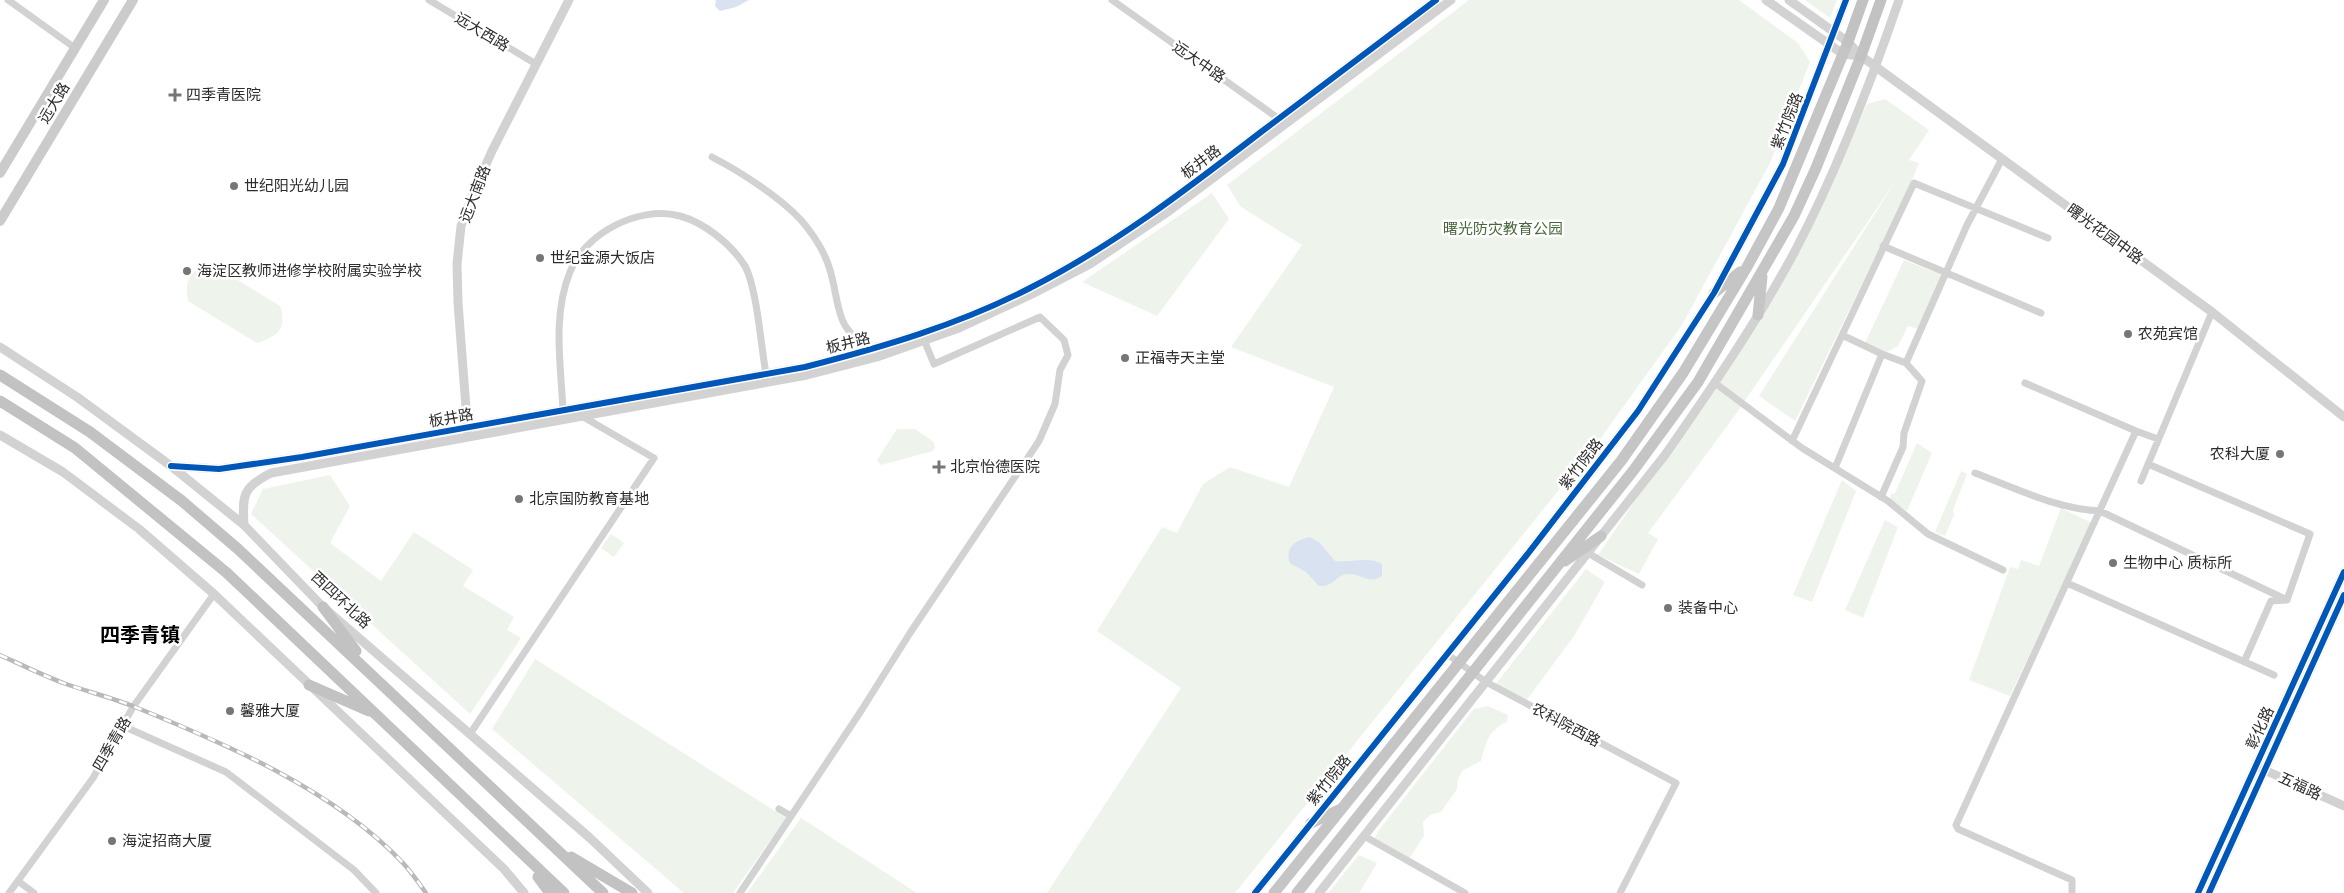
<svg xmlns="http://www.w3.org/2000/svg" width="2344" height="893" font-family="Quicksand,'Noto Sans SC',sans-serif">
<rect width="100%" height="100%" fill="#fff"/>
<path fill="#eef4eb" d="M1469,0H1739L1798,43L1810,62L1770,163L1682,325L1603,435L1235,893H1047L1181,688L1097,631L1162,527L1177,533L1203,484L1230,467L1289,487L1334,387L1231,347L1302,245L1241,207L1227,185Z
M1805,0H1837L1830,18Z
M1885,99L1929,130L1909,160L1919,163L1905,196L1795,421L1759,396L1897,179L1733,418L1648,533L1658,539L1639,574L1598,555L1715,383L1795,258L1867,104Z
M1212,193L1229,219L1157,316L1082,282Z
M1904,260L1942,275L1918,329L1908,326L1898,346L1887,352L1865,343Z
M212,264L280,306C288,328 277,337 257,343L188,301C184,279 191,270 212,264Z
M897,429H915L934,442L935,447L933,451L881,465L877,460Z
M1917,443L1932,453L1907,511L1890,501L1891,494L1895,493Z
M1961,471L1967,474L1953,510L1954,515L1945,536L1935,532Z
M330,475L350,506L330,543L381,581L414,532L473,570L463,586L514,617L507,630L521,638L470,714L251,514L263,489Z
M1842,480L1856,491L1812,602L1793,595Z
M2061,508L2092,523L2010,696L1969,680L2010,567L2018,569L2021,560L2039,566Z
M1885,520L1898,527L1863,618L1845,610Z
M611,534L624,543L614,557L601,548Z
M1586,569L1605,582L1574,636L1526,701L1495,685Z
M535,659L786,818L733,893H684L492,729Z
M1488,706L1508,715L1507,722C1488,730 1486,743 1481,761L1462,771L1458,779L1457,789L1441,812L1430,815L1423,822L1424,836L1409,859L1374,840L1379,830L1474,709Z
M801,818L917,893H747Z
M1359,855L1377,863L1359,893H1328Z"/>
<path fill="#d8e2f0" d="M716,0H749L736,7L720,11L715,6Z
M1310,537L1320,543L1335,561C1350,563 1370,556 1382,564V576C1369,585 1361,573 1348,574C1335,575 1335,587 1319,586L1306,572L1290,563C1284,547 1296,540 1310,537Z"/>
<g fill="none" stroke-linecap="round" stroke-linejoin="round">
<path stroke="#d2d2d2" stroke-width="7" d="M8,0L75,48
M429,0L536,64
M1112,0L1282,121
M712,157C741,172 790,203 809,230C818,242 826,256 830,270C841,307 833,329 873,349
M1883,246L2041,313
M1842,335L1882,354
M1715,383L1802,448L1888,501L1928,534L2003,570
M2025,383L2136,431
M563,411C561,365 552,316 570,272C585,233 639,205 680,216C705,223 731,244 745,266C757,288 761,347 766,374
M1792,441L1914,183L2048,238
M2148,464L2310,534L2287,600
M1835,468L1882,354L1906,363L1967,225L2002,159
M1975,473C2015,488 2057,509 2100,511L2287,600L2271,601L2244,662
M2141,481L2212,312
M1881,497L1903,447L1904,433L1922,381L1906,363
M1588,553L1642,585
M2067,583L2274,675
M1447,654L1486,682L1676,783L1620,893
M123,726L226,772L354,870L376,893
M470,734L654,458L580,415
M779,809L791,816
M1364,836L1465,893
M18,881L34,893
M9,893L93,778L133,707L214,594
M740,893L861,711L910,633L1039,441L1055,404L1060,370L1068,355L1064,340L1040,317L934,364L924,340
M2072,893V880L1958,829L1956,825L2136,431L2158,439"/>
<path stroke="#d2d2d2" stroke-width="9" d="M1766,0L1843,54L1861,56
M1789,0L1848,42L1861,56L2212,312L2344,417
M0,347L77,397L171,466L244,525L323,607L590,838L648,893
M468,434L458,303L457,264L461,226L474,191L492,151L569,0
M0,435L63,472L139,529L214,594L504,869L524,893
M171,466L219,469L302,457L805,367C883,347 958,325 1030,288C1113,246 1187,189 1261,132C1319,88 1377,44 1436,0
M244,525C242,495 243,487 271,473L807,375L877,357L959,328L1032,294L1090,264L1169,211L1451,0
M2260,768L2344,806
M1255,893L1526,556L1638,411L1714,293L1783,164L1846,0
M1319,893L1665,455C1711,389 1757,322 1795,251C1837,171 1870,85 1899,0
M2198,893L2344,572
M2209,893L2344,595"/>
<path stroke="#cbcbcb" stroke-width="10" d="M0,173L104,0
M0,221L133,0"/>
<path stroke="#c5c5c5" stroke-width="11" d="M1714,293L1740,272
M1758,315L1762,277
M1565,561L1601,536
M1311,823L1341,809
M1274,893L1621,461L1683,373L1747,267L1779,208L1848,42
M1297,893L1633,471L1698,382L1794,216L1816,168L1861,56"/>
<path stroke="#c2c2c2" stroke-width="11" d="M1848,42L1863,0
M1861,56L1881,0
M0,375L90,432L182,501L238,549L603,893
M0,401L75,448L227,573L564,893
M323,607L356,651
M309,685L369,711
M571,857L632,893
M538,877L550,893"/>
<g stroke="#b9b9b9" stroke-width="4.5">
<path id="rail" d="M0,655C22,665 44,676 66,684C89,692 113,698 135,707C226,744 334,790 403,863C411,872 419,883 426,893"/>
</g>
<use href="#rail" stroke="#fff" stroke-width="2.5" stroke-dasharray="8" stroke-linecap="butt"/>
<g stroke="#fff" stroke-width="9">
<path id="cycleway" d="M171,466L219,469L302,457L805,367C883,347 958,325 1030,288C1113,246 1187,189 1261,132C1319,88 1377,44 1436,0
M1255,893L1526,556L1638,411L1714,293L1783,164L1846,0
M2198,893L2344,572
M2209,893L2344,595"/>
</g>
<use href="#cycleway" stroke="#0057b8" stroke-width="6"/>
</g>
<g fill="#767676" stroke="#fff" stroke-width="2">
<path d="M172.5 87.5h5v5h5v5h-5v5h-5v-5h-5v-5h5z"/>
<circle cx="234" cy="186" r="5"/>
<circle cx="540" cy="258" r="5"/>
<circle cx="187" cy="271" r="5"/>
<circle cx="2128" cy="334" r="5"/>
<circle cx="1125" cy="358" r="5"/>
<circle cx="2280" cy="454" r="5"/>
<path d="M936.5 459.5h5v5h5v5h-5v5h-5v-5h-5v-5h5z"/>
<circle cx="519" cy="499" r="5"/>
<circle cx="2113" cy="563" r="5"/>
<circle cx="1668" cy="608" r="5"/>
<circle cx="230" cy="711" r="5"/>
<circle cx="112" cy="841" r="5"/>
</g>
<g text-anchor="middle" stroke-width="5" stroke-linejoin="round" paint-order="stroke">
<g font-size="15" fill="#2d2d2d" stroke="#fff">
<text transform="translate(482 32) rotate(31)" y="5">远大西路</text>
<text transform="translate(1199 62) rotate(35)" y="5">远大中路</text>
<text transform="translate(54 103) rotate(-59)" y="5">远大路</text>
<text transform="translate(1787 121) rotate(-68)" y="5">紫竹院路</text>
<text transform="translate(1201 162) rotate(-37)" y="5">板井路</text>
<text transform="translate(475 194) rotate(-69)" y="5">远大南路</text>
<text transform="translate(2105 234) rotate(36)" y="5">曙光花园中路</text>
<text transform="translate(848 343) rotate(-14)" y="5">板井路</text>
<text transform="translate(451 418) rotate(-10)" y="5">板井路</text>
<text transform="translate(1581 464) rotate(-52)" y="5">紫竹院路</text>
<text transform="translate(341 600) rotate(43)" y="5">西四环北路</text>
<text transform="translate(1566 725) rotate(28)" y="5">农科院西路</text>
<text transform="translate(2260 728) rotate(-65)" y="5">彰化路</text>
<text transform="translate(112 744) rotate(-60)" y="5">四季青路</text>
<text transform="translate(1329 780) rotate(-51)" y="5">紫竹院路</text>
<text transform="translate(2300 786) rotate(25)" y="5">五福路</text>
</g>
<g font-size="15" fill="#2d2d2d" stroke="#fff" text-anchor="start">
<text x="186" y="100">四季青医院</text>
<text x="244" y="191">世纪阳光幼儿园</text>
<text x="550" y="263">世纪金源大饭店</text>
<text x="197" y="276">海淀区教师进修学校附属实验学校</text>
<text x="2138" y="339">农苑宾馆</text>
<text x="1135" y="363">正福寺天主堂</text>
<text x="2270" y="459" text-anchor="end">农科大厦</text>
<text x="950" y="472">北京怡德医院</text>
<text x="529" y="504">北京国防教育基地</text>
<text x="2123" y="568">生物中心 质标所</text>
<text x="1678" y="613">装备中心</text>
<text x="240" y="716">馨雅大厦</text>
<text x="122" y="846">海淀招商大厦</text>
</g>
<g font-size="15" fill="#48683c" stroke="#fff">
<text x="1503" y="234">曙光防灾教育公园</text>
</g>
<g font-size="20" font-weight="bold" fill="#000" stroke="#fff">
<text x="140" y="642">四季青镇</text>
</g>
</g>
</svg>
